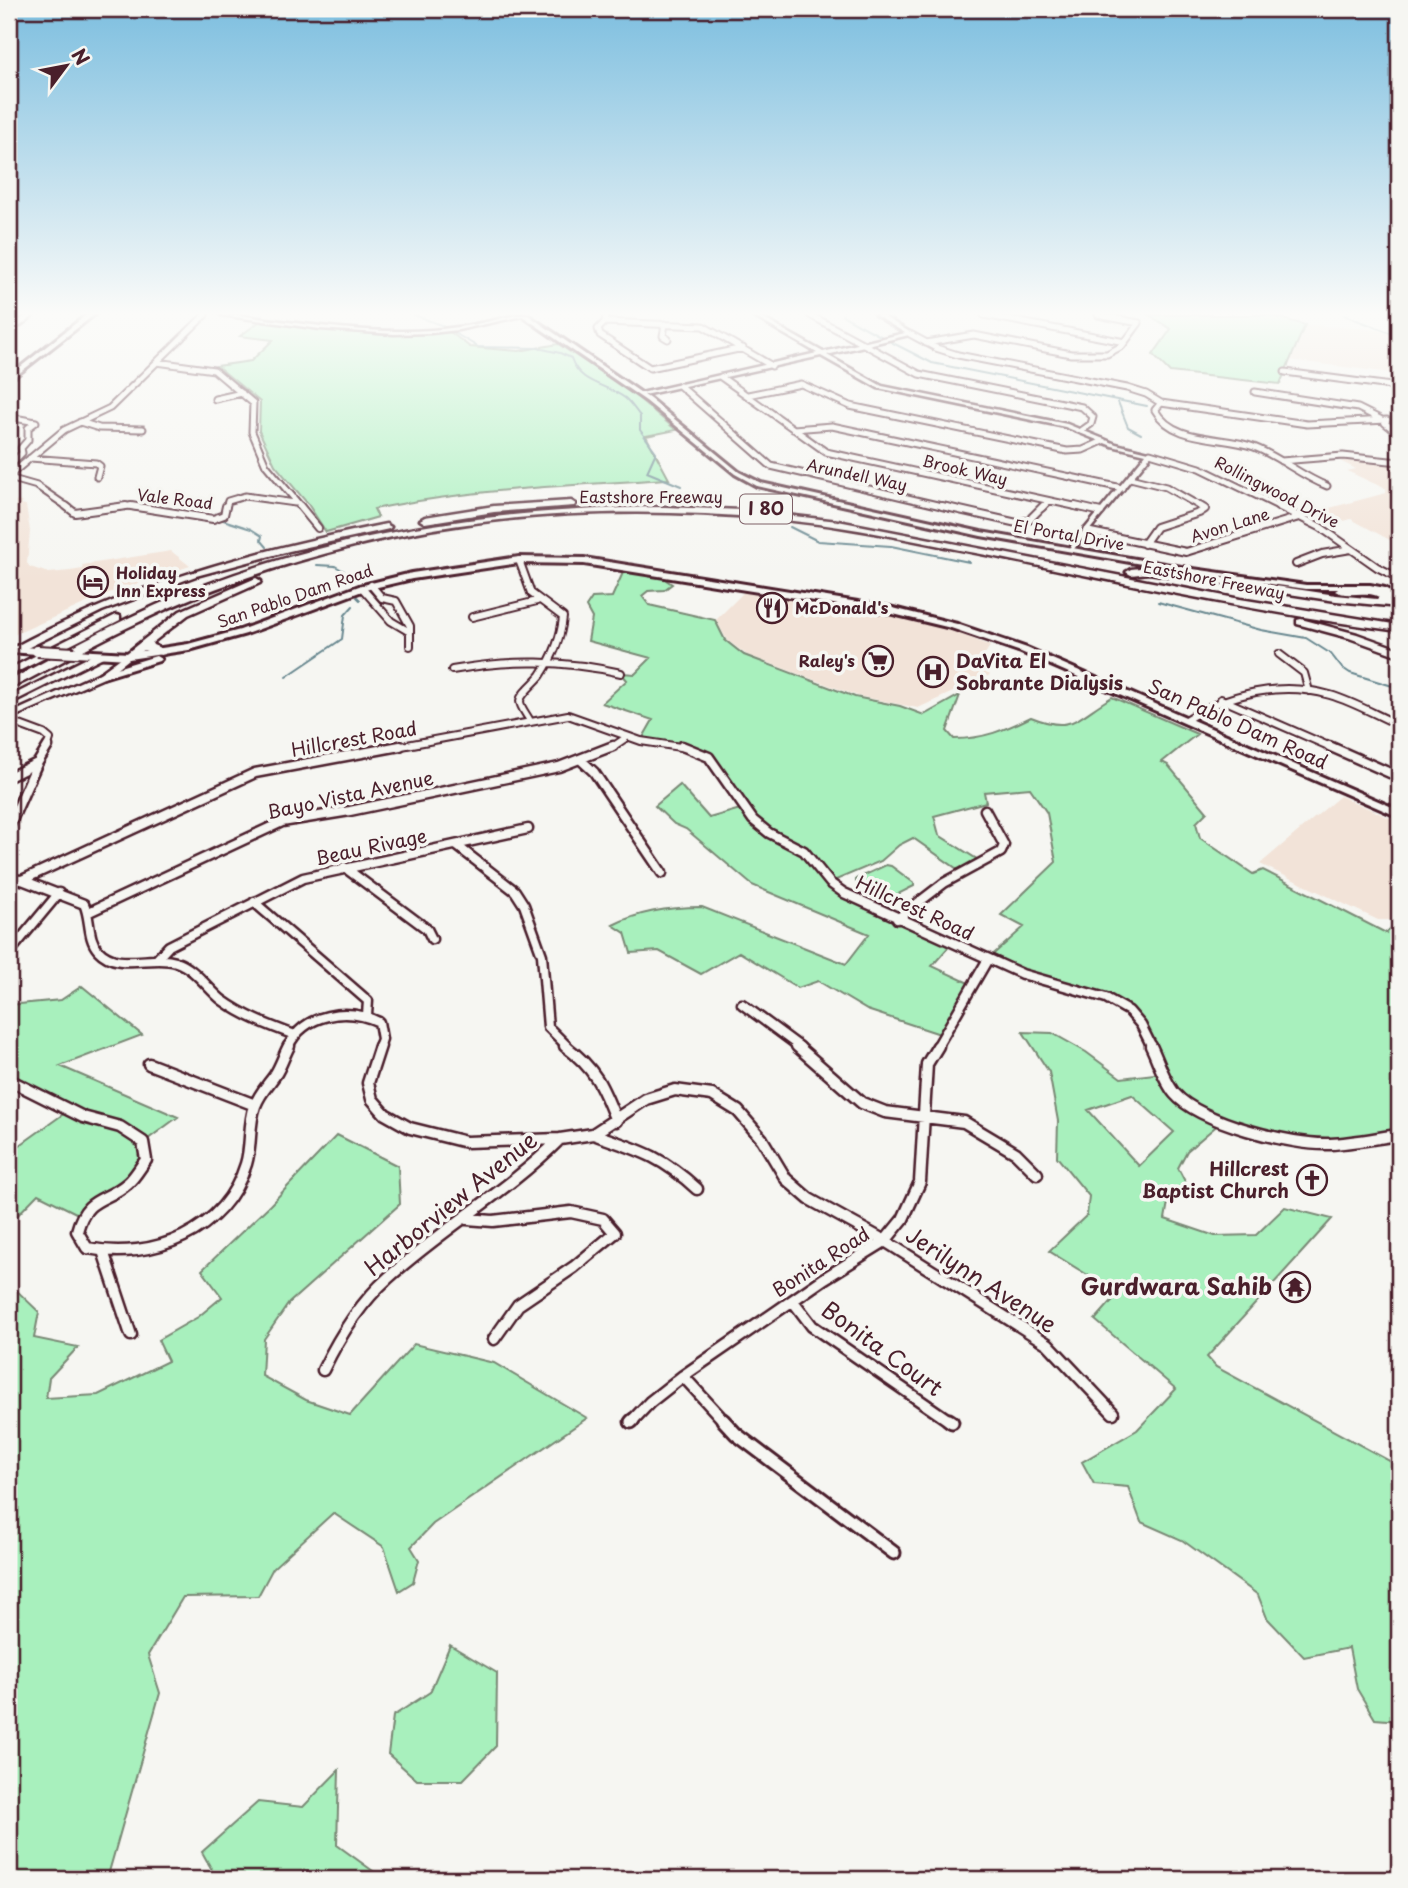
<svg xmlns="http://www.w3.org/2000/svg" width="1408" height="1888" font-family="'Playpen Sans',sans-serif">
<rect width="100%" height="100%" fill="#f6f6f2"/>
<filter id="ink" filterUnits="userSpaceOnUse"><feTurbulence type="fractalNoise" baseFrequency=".0143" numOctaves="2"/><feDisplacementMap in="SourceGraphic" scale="14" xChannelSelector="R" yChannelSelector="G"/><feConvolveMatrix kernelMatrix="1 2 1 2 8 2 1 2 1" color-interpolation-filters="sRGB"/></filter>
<g filter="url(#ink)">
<path fill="#f2e3d8" d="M1305,325L1359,328L1384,331L1399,337V374L1289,360Z
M1356,458L1399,465V545L1351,519L1344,521L1322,510L1386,493V489L1347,471L1356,469L1336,459Z
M9,500L22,502L21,504L26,505L30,531L27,563L30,567L49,573L70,571L83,569L82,565L171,551L190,566L109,593L9,637Z
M745,591L849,607L926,623L956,632L990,646L979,664L990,675L918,708L858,696L747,655L727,640L716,620Z
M1340,796L1399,822V916L1395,920H1378L1260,864Z"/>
<path fill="#a8f0bd" stroke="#798874" stroke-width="2" fill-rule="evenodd" d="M1149,315H1269L1305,325L1280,384L1170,372L1153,355L1171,329Z
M259,322L382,335L450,332L470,347L519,351L558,344L631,392L676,430L646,436L669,479C570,485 472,489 374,509L378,517L326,532L308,504L275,465L259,431L260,402L217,366L251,361L273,340L240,336Z
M626,566L657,574L672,584L664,590L648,591L642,596L649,605L715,620L725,640L744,655L855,697L900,706L924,715L960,695L947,731L954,739C983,739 1005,730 1031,717C1073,734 1076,718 1112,697L1197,734L1162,762L1168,765L1207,812L1196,823L1200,838L1253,874L1263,870L1386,933L1399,920V1135L1330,1144L1221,1122L1187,1151L1178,1168L1190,1191L1168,1202L1165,1219L1215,1236L1256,1235L1285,1207L1332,1219L1207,1357L1216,1367L1399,1466V1721L1375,1719L1357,1689L1349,1648L1304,1657L1267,1618L1258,1595L1182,1540L1141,1522L1128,1487L1094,1484L1082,1462L1137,1430L1176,1389L1095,1320L1118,1294L1049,1251L1087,1215L1089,1196L1057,1157L1058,1121L1049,1072L1023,1032L1052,1033L1086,1052L1121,1078L1163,1073L1141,1025L1106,998L988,959L1024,927L1001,915L1056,862L1047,813L1030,788L984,792L986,802L934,816L939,835L983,863L963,873L913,838L899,845L881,861L831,882L952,943L932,966L973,985L943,1035L867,1010L818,981L798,988L739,952L701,974L659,951L631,953L625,933L613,925C640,911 672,907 702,907L846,964L869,934L752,885L686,829L674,824L655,806L680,785L709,818L744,808L716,764L694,750L641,741L653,720L602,703L627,680L621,673L635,674L651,658L588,641L592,618L586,607L592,598L612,597ZM1132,1095L1174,1132L1139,1166L1088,1110Z
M886,865L891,866L914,883V886C881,902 885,905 856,882V879Z
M82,986L142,1035L60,1066L178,1117L144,1142L146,1160L128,1183L80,1215L38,1194L9,1224V1153L69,1110L9,1080V1005L61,1000Z
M337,1135L398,1166L400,1204L289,1303L264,1339L262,1376L306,1400L350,1415L414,1344L494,1363L587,1418L433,1524L411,1547L419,1560L413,1582L399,1591L384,1547L333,1513L273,1568L258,1596L183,1597L148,1655L160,1693L107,1879H9V1283L39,1312L34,1338L78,1347L49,1378L46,1398L98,1395L168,1361L158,1340L198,1317L222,1297L202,1270L270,1205Z
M450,1645L497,1673L496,1746L463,1780H417L388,1754L393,1716L430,1692Z
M339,1770L337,1845L384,1879H217L202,1852L258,1802L303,1807Z"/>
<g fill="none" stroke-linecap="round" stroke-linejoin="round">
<path stroke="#67878f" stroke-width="2" d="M414,315L441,325L478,347L538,348L560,353L571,358C580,385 605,383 625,398C631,403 635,410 640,416V430L656,452L647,472L681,486
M842,315L884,338
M1344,315L1399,336
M9,319L20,315
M891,342L932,363L1147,406
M1118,402L1128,427L1141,434
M220,519L251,529L262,536L261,540L267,547
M790,527L818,541L891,546L969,562
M317,565L335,566L344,571L346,583
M357,597L360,600
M1158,602L1261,630L1306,638L1331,654L1341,667L1350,673L1399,688
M286,677L342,639L345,615L353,606"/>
<g stroke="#4a1f2b" stroke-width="9">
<path id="minor-far4" d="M606,315L605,322L598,329L600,335L650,368L743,348
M810,315L919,374L1082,407L1093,417L1091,424L1081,431
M984,315L1125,342
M605,322L703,326L772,366
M665,324L663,336L668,339
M9,331L31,315
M910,334L936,348L958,355L1127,388L1146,394L1161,403L1307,424L1387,420
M926,343L974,335L1071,354H1107L1122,346L1139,323L1098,315
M157,362L214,370L253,403L252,432L266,465L302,508
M1285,372L1399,387
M721,377L826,452L1083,508
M680,386L771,466L950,508
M1255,392L1358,408L1380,419
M748,395L801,384L850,406L1067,451L1083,450L1103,441
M215,399L242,393
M1161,403L1155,410C1174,444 1222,435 1254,447C1280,457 1301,476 1327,486
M9,417L36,422L28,428V440L21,448L22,453L9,466
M80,422L99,428L143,429
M1385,423L1399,434
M793,429L832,426L1122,488
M1150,453L1200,468L1282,508
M30,458L96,463L100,466L97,477
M1281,461L1343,456L1399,462
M9,476L64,430L110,408L205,315
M9,478L37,486L69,508
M1130,478L1166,487L1203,508
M113,508L129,506L143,508
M226,508L228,501L245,496L295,503
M1042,508L1049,501"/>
</g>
<g stroke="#4a1f2b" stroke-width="10">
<path id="minor-far3" d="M66,506L75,513L126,506
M131,506L213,519L224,515L226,506
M300,506L318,528
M942,506L1017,523L1029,520L1043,506
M1075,506L1101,512
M1278,506L1320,527L1377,567L1399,578
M1086,531L1186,552L1299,517
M1144,544L1156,527L1199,513L1205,509L1200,506
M519,560L531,593L563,617C561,638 553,657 541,675C536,682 521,693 520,701C520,707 527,715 530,721
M1296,564L1322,554L1351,549
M371,585L382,598L396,601L410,626V646
M362,588L391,621L408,631
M472,617L537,601
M1279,654L1304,673L1309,691
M452,670C511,659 563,660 621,673
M1221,699L1333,748
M1186,720C1228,693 1281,681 1330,695C1354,702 1376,715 1399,725
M9,721L44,734L50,739L47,748
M391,748L568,715L641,741L687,748
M611,748L627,737"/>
</g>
<g stroke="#4a1f2b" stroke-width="13">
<path id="minor-far2" d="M682,746L709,757L753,820L769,833L804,851L830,883L844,893L1022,974L1106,998L1129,1011L1141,1025L1152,1047
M1329,746L1399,777
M581,760L594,772L662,873
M9,777L37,763
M9,827L37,764L48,746
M456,845L515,891L524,905L542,955L548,1027L568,1047
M344,867L427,929L432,939
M9,879L22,880L84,904C91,918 87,938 98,950C118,972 152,954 176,962C195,968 207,988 222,1000C244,1016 270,1026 295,1035
M22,880L255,773L400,746
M254,902L368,1001L367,1015
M89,912L282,822L350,811L559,767L613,746
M897,919L944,883L1001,852L1004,845L985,810
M9,953L59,893
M157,959L169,946L303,878L528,829
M742,1004L800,1047
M288,1047C304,1013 347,1007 379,1022L382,1039L379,1047
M937,1047L988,959"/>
</g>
<g stroke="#4a1f2b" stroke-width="15">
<path id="minor-far1" d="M380,1046L368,1083L372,1099L385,1114L410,1128L466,1142L560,1139L593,1134L646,1099L675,1090L712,1095L738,1111L762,1139L786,1179L809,1199L885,1241L1048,1344L1113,1413
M565,1046C595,1068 603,1087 616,1121
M797,1046L862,1103L885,1112L964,1122L1016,1153L1037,1174
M1151,1046C1158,1060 1164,1081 1175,1094C1199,1122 1293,1146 1330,1144C1353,1143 1376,1138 1399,1135
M149,1064L255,1105
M9,1080L83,1117L120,1127L143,1142L146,1160C140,1167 136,1176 128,1183C105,1203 87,1195 77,1231L87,1248C153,1261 225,1232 246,1164C252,1145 248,1125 255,1106C259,1094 268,1085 275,1075C281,1066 284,1055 289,1046
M593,1134C639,1150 660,1155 697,1189
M467,1219L493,1221L571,1212L603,1219L615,1233L574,1267L518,1305L494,1339
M104,1254L131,1335
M793,1301L812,1326L951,1422
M323,1370C339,1337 360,1303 388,1278C443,1228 507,1192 560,1139
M683,1376L725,1422
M631,1422L650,1402L683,1376L825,1278L885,1241L903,1219L920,1182L927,1064L938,1046"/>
</g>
<g stroke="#4a1f2b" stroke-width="17">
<path id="minor" d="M723,1420L736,1434L894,1553
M949,1420L952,1422
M631,1422L633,1420"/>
</g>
<g stroke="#4a1f2b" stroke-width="5">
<path id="tertiary" d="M221,315H238C302,324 366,334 431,330C460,328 488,322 516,315H527L458,330L431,333L394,334L320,329Z
M751,315H757L823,352L905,333L875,315H881L913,334L827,355L882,386L1067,424L1116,444L1153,453L1074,549L1072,550L1069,548L1070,547L1146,454L1112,446L1065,427L878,388L821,356L639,396V394L641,393L817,353Z
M126,654H132L133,656L106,677L9,719V714L100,673Z"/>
</g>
<g stroke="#4a1f2b" stroke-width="6">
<path id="secondary" d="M521,315H528L650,399L739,472L761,483L981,532L1193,569L1306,585H1370L1385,588L1399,597V602L1379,592L1370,589H1306L1193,573L981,536L757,486L735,474L646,401Z"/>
</g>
<g stroke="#4a1f2b" stroke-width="6">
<path id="primary" d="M86,315H94L9,381V376Z
M519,557L584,558L889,607L957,624L1027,648L1399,810V817L1021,652L951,628L889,613L584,564L519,563L412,579L365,590L246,634L189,650L129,659L75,656L70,653L75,650L129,653L188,644L240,630L359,586L412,573Z
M9,646L37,648L42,651L37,654L9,652Z
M156,656L161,659L159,661L103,678L98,675L100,673Z"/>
</g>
<g stroke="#4a1f2b" stroke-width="5">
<path id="motorway" d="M571,501L576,504L574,506L494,512L425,523L420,520L425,517L494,506Z
M665,507L742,510L838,521L1240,599L1399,625V631C1259,613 1120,582 981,554C927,544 874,531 819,524C665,505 504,508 354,546C279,565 206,589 137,623C109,636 81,651 54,666C39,673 24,683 9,688V681C73,646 137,610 205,585C355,528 505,509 665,507Z
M386,524L391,527L389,529L289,551L196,576L102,611L9,657V650C129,584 252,551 386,524Z
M1149,567L1336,595L1377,599L1379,597C1365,590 1347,598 1335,591C1349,581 1375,587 1390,595L1391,597L1389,600L1399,601V607L1336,601L1149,573L1131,575L1126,572L1131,569Z
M256,578L261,581L260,583L188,615L152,643L153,645L165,650V654L161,655L144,650L129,659L123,656L180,611Z
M116,615L120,616V620L9,676V669Z
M1301,619L1357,634L1399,649V656L1349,638L1297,624V620Z
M99,652L105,655L103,657L9,704V697Z"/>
</g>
<use href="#minor-far4" stroke="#f6f6f2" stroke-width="5"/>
<use href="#minor-far3" stroke="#f6f6f2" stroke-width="6"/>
<use href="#minor-far2" stroke="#f6f6f2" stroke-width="8"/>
<use href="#minor-far1" stroke="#f6f6f2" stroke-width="10"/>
<use href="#minor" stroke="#f6f6f2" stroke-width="11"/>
<use href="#tertiary" fill="#f6f6f2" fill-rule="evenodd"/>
<use href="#secondary" fill="#f6f6f2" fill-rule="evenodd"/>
<use href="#primary" fill="#f6f6f2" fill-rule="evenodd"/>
<use href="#motorway" fill="#f6f6f2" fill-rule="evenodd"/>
<g stroke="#4a1f2b" stroke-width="14" stroke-linecap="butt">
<path id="primary-bridge" d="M37,651L75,653"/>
</g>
<use href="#primary-bridge" stroke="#f6f6f2" stroke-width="10"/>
</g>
</g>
<linearGradient id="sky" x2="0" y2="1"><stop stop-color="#7cbedf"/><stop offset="0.54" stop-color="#fbfbf9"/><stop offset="1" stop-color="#fbfbf9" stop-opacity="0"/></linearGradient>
<rect width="1408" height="580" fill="url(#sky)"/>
<defs>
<g id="hotel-ring" transform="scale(1.575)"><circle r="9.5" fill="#f6f6f2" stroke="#4a1f2b" stroke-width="1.5"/><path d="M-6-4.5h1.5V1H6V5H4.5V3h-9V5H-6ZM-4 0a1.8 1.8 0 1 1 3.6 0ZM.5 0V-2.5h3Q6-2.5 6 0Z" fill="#4a1f2b"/></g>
<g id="restaurant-ring" transform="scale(1.575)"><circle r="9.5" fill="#f6f6f2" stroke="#4a1f2b" stroke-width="1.5"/><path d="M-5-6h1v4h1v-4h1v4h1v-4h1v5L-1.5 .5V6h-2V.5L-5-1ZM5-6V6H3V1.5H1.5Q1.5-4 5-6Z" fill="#4a1f2b"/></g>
<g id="supermarket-ring" transform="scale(1.575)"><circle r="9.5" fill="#f6f6f2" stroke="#4a1f2b" stroke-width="1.5"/><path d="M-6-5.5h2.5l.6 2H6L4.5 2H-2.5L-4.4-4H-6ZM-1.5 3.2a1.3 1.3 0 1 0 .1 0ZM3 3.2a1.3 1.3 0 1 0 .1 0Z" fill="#4a1f2b"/></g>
<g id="hospital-ring" transform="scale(1.575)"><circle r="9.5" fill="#f6f6f2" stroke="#4a1f2b" stroke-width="1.5"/><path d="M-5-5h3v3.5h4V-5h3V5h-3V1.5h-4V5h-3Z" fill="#4a1f2b"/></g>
<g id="church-ring" transform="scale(1.575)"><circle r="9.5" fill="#f6f6f2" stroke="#4a1f2b" stroke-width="1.5"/><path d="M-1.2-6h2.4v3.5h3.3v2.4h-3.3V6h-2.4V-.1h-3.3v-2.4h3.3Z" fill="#4a1f2b"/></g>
<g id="temple-ring" transform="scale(1.575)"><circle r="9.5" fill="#f6f6f2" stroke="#4a1f2b" stroke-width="1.5"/><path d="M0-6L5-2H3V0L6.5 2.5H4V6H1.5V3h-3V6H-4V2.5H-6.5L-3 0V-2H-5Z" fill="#4a1f2b"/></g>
</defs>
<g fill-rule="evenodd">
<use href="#hotel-ring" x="93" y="582"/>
<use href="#restaurant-ring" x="772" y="608"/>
<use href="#supermarket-ring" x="878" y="661"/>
<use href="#hospital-ring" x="933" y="672"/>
<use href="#church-ring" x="1312" y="1180"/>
<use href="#temple-ring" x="1295" y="1287"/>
</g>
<g text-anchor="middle" stroke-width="7" stroke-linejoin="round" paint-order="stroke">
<g font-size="16" fill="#4a1f2b" stroke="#f6f6f2">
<text transform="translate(965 470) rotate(13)" y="6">Brook Way</text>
<text transform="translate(857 475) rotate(12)" y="6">Arundell Way</text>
<text transform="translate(1277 492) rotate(27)" y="6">Rollingwood Drive</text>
<text x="651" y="503">Eastshore Freeway</text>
<text transform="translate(175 499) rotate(7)" y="6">Vale Road</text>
<text transform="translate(1230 525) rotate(-17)" y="6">Avon Lane</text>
<text transform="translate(1069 535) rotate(10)" y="6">El Portal Drive</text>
<text transform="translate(1214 580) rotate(11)" y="6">Eastshore Freeway</text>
<text transform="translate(295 596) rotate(-19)" y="6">San Pablo Dam Road</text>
</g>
<g font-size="16" font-weight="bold" fill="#4a1f2b" stroke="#f6f6f2" text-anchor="start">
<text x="116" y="579">Holiday<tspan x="116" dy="18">Inn Express</tspan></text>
<text x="795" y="614">McDonald's</text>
<text x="855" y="667" text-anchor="end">Raley's</text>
</g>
<rect fill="#f6f6f2" stroke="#7e6067" stroke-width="2" x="740" y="494.5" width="52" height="29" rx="5"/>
<g font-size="18" font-weight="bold" fill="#4a1f2b">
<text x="766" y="515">I 80</text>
</g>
<g font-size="19" font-weight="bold" fill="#4a1f2b" stroke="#f6f6f2" text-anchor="start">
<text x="956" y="668">DaVita El<tspan x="956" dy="22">Sobrante Dialysis</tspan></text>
<text x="1289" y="1176" text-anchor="end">Hillcrest<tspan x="1289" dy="22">Baptist Church</tspan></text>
</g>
<g font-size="19" fill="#4a1f2b" stroke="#f6f6f2">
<text transform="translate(1238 724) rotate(24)" y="7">San Pablo Dam Road</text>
<text transform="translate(354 739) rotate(-10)" y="7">Hillcrest Road</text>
<text transform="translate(350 795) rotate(-12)" y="7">Bayo Vista Avenue</text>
<text transform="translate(371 847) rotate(-12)" y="7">Beau Rivage</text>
<text transform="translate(915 908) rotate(25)" y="7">Hillcrest Road</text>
<text transform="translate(821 1262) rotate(-33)" y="7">Bonita Road</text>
</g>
<g font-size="23" fill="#4a1f2b" stroke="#f6f6f2">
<text transform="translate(451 1204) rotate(-39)" y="8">Harborview Avenue</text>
<text transform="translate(981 1280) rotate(33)" y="8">Jerilynn Avenue</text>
<text transform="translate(882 1349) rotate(36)" y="8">Bonita Court</text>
</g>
<g font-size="23" font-weight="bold" fill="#4a1f2b" stroke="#f6f6f2" text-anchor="end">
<text x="1272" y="1295">Gurdwara Sahib</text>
</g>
</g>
<rect width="1408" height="1888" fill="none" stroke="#f6f6f2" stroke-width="35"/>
<rect x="18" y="18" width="1373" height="1853" fill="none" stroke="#4a1f2b" stroke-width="2.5" filter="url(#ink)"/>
<g transform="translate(66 66) rotate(58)" stroke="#f6f6f2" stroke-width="5" paint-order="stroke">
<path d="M0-5L12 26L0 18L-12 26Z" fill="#4a1f2b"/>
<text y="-10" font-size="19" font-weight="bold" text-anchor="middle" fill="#4a1f2b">N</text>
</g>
</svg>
